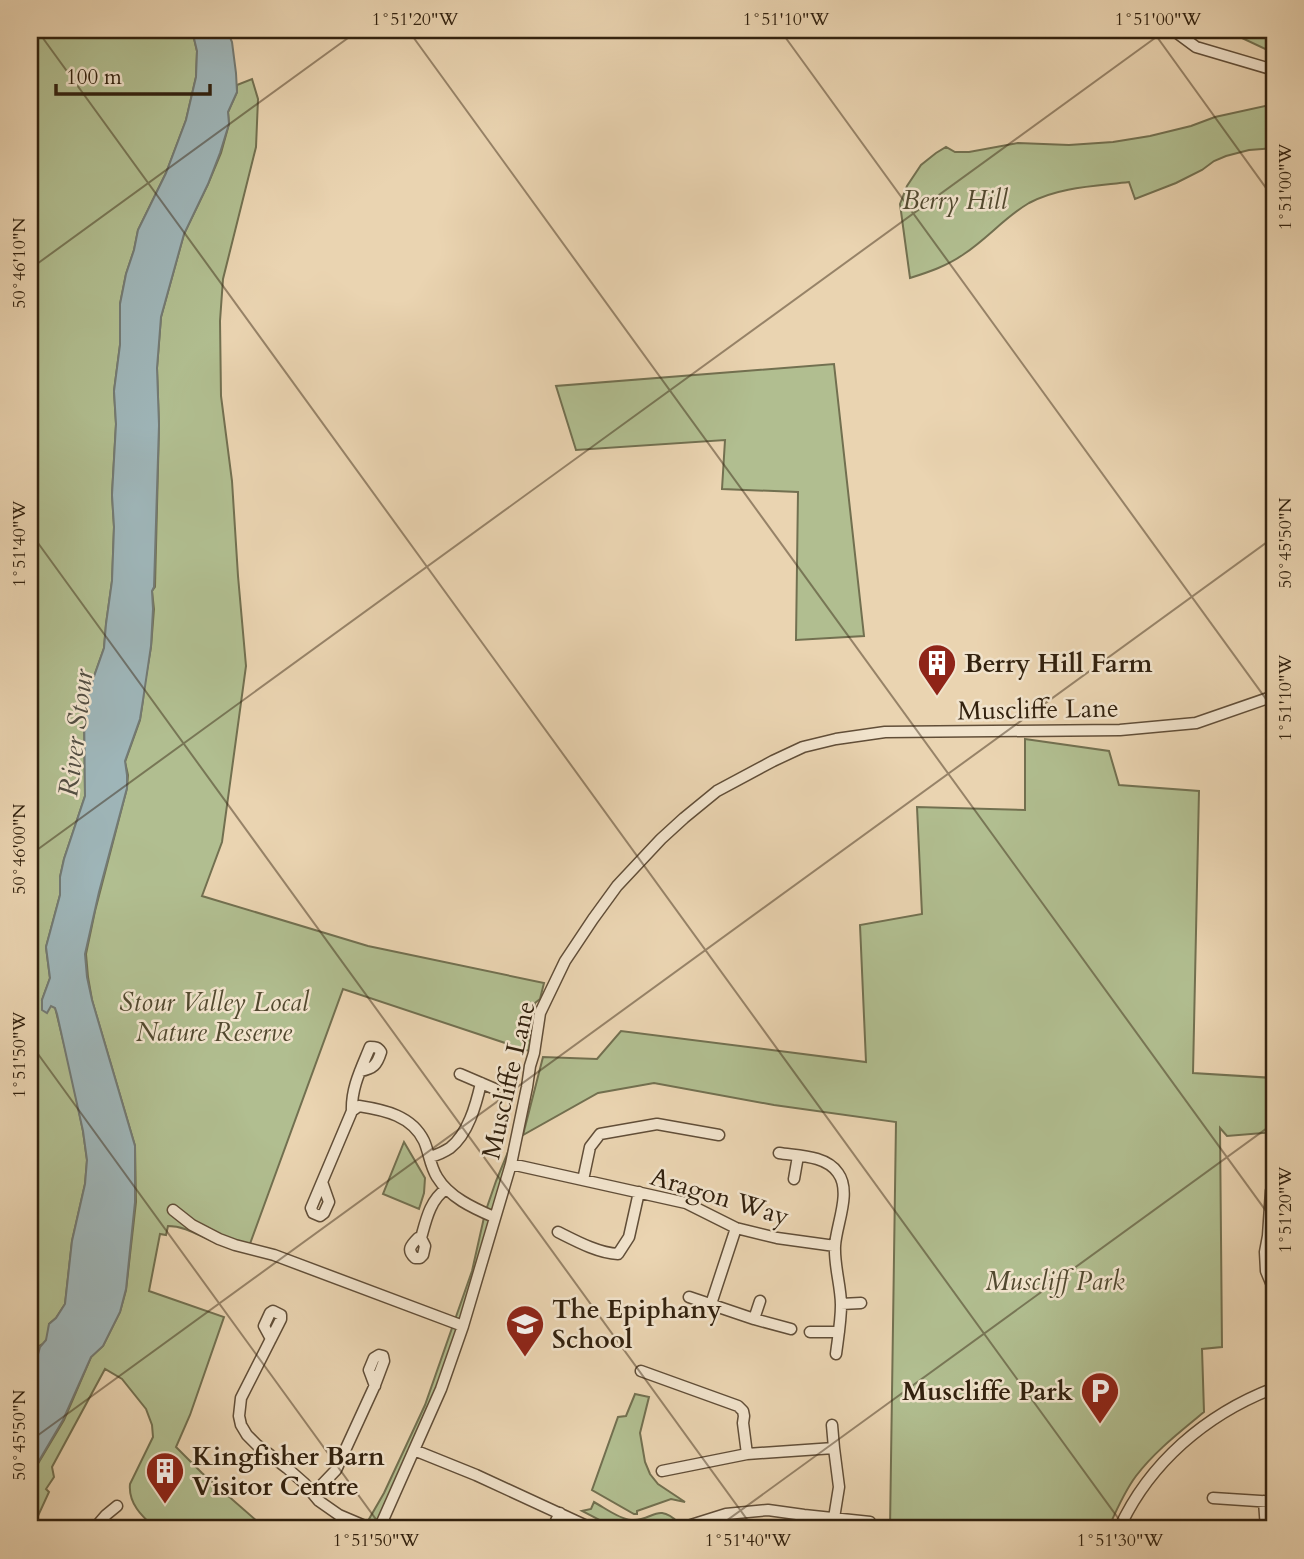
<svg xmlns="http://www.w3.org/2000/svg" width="1304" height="1559" font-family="Cardo,serif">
<rect width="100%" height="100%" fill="#ead4b1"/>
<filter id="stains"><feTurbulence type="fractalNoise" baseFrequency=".00286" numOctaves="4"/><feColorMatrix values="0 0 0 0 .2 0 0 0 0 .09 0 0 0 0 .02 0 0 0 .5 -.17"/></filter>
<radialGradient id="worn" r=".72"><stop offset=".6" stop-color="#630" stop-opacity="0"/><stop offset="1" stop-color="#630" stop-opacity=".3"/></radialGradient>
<path fill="#b1be90" stroke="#727050" stroke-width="2" d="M30,30H192L197,51L196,77L186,120L166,173L138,230L134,250L126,274L120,304V345L114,391L116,424L112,494L114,527L112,581L106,624L104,648L84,705L85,796L64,859L60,877V895L46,947L50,978L42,1000L55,1007L71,1073L83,1131L87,1160L85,1184L72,1241L65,1304L56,1318L49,1324C49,1340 46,1346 30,1348Z
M1225,30H1274V53Z
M252,79L258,99L256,147L223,279L220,321L221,396L232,481L238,576L246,666L222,842L202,896L368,946L544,983L540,999L535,1003L529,1051L343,989L247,1252C238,1249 229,1247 220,1244C202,1238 187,1226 168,1226L166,1235L160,1234L149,1291L224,1317L190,1415L176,1447L202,1473L266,1529H156C143,1517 128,1504 130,1484L153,1437L152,1425L146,1409L122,1379L105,1369L52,1467L54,1477L46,1489L49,1492L32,1529H30V1477L64,1420L91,1357L103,1346L120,1312L126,1290L136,1202L135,1146L92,1000L88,977L86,954L95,911L127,788L128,775L125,762L140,720L143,700L144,688L151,647L154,609L152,591L155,587L159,426L157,368L161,317L184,234L208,184L221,153L229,124L228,112L237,92V85Z
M1274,104V148L1249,150L1226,156L1214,161L1202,170L1176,183L1135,199L1129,182C1096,186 1058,187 1029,203C1005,217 987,239 964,254C947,266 929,272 910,278L900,204L907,186L921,165L936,153L946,147L955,152H969L1018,143L1069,145L1113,142L1150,136L1191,126L1215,117Z
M834,364L864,636L796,640L798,492L722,489L725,440L576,450L556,386Z
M1025,739L1109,751L1119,785L1199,791L1193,1073L1274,1078V1132L1227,1136L1220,1128L1222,1347L1202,1349L1204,1412C1180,1432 1155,1451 1136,1476C1124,1492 1116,1511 1108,1529H890L896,1122L774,1105L654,1083L598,1093L523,1135L543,1057L597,1059L621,1031L866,1062L860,925L922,914L917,807L1025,810Z
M520,1123L463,1326L379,1529L365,1526L384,1493L425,1405L472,1271L485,1213L496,1181Z
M404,1142L425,1178L424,1193L419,1209L383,1194Z
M635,1394L649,1397L640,1433L645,1462L650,1474L658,1484L685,1502L671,1499L637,1511V1514H634L592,1490L618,1417L626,1416Z
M594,1502C605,1508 619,1519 631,1520C653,1522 656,1501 679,1523L669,1529H617L582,1511L591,1509Z"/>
<path fill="#9eb5b8" stroke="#737a74" stroke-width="2" d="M192,30H227L232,42L236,73L237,92L228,112L229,124L220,153L208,184L184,234L161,317L157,368L159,425L154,587L152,591L153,609L151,646L143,700L140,719L125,761L127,775V788L99,892L85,954L87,977L92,1000L135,1146V1202L126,1289L120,1312L103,1346L91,1357L63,1420L30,1476V1371L37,1358L40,1347L46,1340L49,1324L56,1318L65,1304L72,1241L85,1184L87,1160L83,1131L57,1014L55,1008L51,1006L47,1013L42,1010V1000L50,978L46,947L60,895V877L64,859L85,796L84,705L104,648L106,624L112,581L114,527L112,495L116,424L114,391L120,345V304L126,274L134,250L138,230L166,173L186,120L196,77L197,51Z"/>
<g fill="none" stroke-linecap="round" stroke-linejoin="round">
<path stroke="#737a74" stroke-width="3.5" d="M30,1358H37"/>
<g stroke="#614e38" stroke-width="13">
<path id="street" d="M1173,30L1196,47L1274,70
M460,1074L495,1089
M352,1111C351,1088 361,1069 370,1047C375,1047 378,1047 381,1052C377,1065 373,1069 360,1071
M779,1153C797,1156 826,1155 838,1173C852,1192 836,1225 835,1246C834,1266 841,1286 841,1305C841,1321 838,1338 836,1354
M430,1157C437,1155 444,1152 450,1148C468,1134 476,1105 481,1083
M511,1164L686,1203L736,1228L777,1238L835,1246
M794,1179L798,1156
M583,1180L590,1147L600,1134L657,1124L719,1135
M322,1182L329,1202L324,1213L320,1216L313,1213L311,1208L352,1111L359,1106C385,1110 412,1116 424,1141C429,1152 430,1166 437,1177C449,1197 473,1208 494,1217
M1274,1187H1272L1271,1191L1268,1236L1265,1252L1266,1271L1274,1290
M173,1210L192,1225L219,1239L235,1245L274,1255L463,1326
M558,1232C576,1241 598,1253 618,1254L629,1237L639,1192
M421,1238L425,1246L423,1255L420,1258H415C406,1250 411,1245 418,1238H421C426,1220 430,1200 446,1189
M689,1297L754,1319L791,1329
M711,1304L736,1228
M841,1304L861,1303
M754,1319L760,1301
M810,1332H839
M271,1339L264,1326L270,1313L273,1311L281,1315V1319L278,1325L241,1398L239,1416L241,1425L247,1435L257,1445L287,1468L304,1483L319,1501L339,1515L372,1529
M641,1371L738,1406L743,1411L744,1416L743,1423L747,1454
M832,1425L834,1448
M414,1450L476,1475L593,1529
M662,1471L747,1454L834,1448L839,1487L834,1518L835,1529
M313,1494L336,1470L375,1385L384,1361L383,1356L379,1355L374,1358L369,1370L375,1386
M1213,1498L1274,1502
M1264,1501L1266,1529
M94,1529L106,1515L117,1506
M379,1529L441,1389L463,1326L511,1164L527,1087L530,1066L534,1053L540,1013L565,961L593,919L617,886L661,839L684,818L717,791L773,761L803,747L836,739L885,732L1120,730L1196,723L1274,696
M552,1529L560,1513
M684,1529L691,1525L726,1514L768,1510L804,1515L870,1522
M1119,1529C1149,1463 1206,1414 1274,1388"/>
</g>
<use href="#street" stroke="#f1e3cc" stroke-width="10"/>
</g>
<path fill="none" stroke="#33220f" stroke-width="2" stroke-opacity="0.45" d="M37,30L1126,1529M408,30L1274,1222M780,30L1274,710M1152,30L1274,199M30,269L359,30M30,532L754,1529M30,855L1166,30M30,1043L383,1529M30,1441L1274,537M715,1529L1274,1123"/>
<defs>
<g id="building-pin" transform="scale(2.0125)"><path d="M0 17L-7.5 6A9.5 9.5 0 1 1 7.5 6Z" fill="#8f2418" stroke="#f1e3cc"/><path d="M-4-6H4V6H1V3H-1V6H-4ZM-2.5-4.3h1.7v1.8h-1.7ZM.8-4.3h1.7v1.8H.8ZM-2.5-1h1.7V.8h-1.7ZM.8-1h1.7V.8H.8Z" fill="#fff"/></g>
<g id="school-pin" transform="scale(2.0125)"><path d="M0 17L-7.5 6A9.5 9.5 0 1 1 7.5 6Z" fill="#8f2418" stroke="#f1e3cc"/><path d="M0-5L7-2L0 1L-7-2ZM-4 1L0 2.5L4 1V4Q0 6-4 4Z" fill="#fff"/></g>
<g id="parking-pin" transform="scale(2.0125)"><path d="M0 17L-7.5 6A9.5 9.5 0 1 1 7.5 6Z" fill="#8f2418" stroke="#f1e3cc"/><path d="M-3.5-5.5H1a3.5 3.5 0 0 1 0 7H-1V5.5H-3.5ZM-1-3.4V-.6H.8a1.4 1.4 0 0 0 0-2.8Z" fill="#fff"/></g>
</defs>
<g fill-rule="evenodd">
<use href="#building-pin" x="937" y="663"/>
<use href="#school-pin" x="525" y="1324"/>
<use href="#parking-pin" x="1100" y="1391"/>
<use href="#building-pin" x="165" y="1471"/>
</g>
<g text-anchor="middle" stroke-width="5" stroke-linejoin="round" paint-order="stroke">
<g font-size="26" font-style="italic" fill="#52492f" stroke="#f1e3cc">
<text x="955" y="209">Berry Hill</text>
<text x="214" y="1011">Stour Valley Local<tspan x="214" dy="30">Nature Reserve</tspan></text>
<text x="1055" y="1290">Muscliff Park</text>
</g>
<g font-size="26" font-weight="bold" fill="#33220f" stroke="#f1e3cc" text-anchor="start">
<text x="964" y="672">Berry Hill Farm</text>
<text x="552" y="1318">The Epiphany<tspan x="552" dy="30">School</tspan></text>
<text x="1073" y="1400" text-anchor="end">Muscliffe Park</text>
<text x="192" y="1465">Kingfisher Barn<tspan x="192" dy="30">Visitor Centre</tspan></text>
</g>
<g font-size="26" fill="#33220f" stroke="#f1e3cc">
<text transform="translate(1038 709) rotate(-1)" y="9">Muscliffe Lane</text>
<text transform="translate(508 1080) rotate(-77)" y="9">Muscliffe Lane</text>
<text transform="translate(720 1196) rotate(17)" y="9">Aragon Way</text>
</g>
<g font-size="28" font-style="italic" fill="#534e42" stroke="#f1e3cc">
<text transform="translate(75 733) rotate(-83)" y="10">River Stour</text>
</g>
</g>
<rect width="1304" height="1559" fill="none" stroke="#ead4b1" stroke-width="77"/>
<path d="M56 84v10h154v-10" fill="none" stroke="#33220f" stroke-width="3.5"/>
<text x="66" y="84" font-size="21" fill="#33220f" stroke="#f1e3cc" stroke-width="5" paint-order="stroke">100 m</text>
<rect x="38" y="38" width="1228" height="1482" fill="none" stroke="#33220f" stroke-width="2.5"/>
<g font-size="18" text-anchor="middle" fill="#33220f">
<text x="415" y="25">1°51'20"W</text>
<text x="786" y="25">1°51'10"W</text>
<text x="1158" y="25">1°51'00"W</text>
<text transform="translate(1285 187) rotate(-90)" y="6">1°51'00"W</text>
<text transform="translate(19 263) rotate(-90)" y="6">50°46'10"N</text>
<text transform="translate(1285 543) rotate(-90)" y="6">50°45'50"N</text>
<text transform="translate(19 544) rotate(-90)" y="6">1°51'40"W</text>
<text transform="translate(1285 698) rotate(-90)" y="6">1°51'10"W</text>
<text transform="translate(19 849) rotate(-90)" y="6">50°46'00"N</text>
<text transform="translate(19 1055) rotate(-90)" y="6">1°51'50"W</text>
<text transform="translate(1285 1210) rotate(-90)" y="6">1°51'20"W</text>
<text transform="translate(19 1435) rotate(-90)" y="6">50°45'50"N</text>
<text x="376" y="1546">1°51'50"W</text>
<text x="748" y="1546">1°51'40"W</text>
<text x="1120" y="1546">1°51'30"W</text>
</g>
<rect width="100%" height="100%" filter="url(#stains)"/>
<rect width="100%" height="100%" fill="url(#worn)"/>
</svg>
